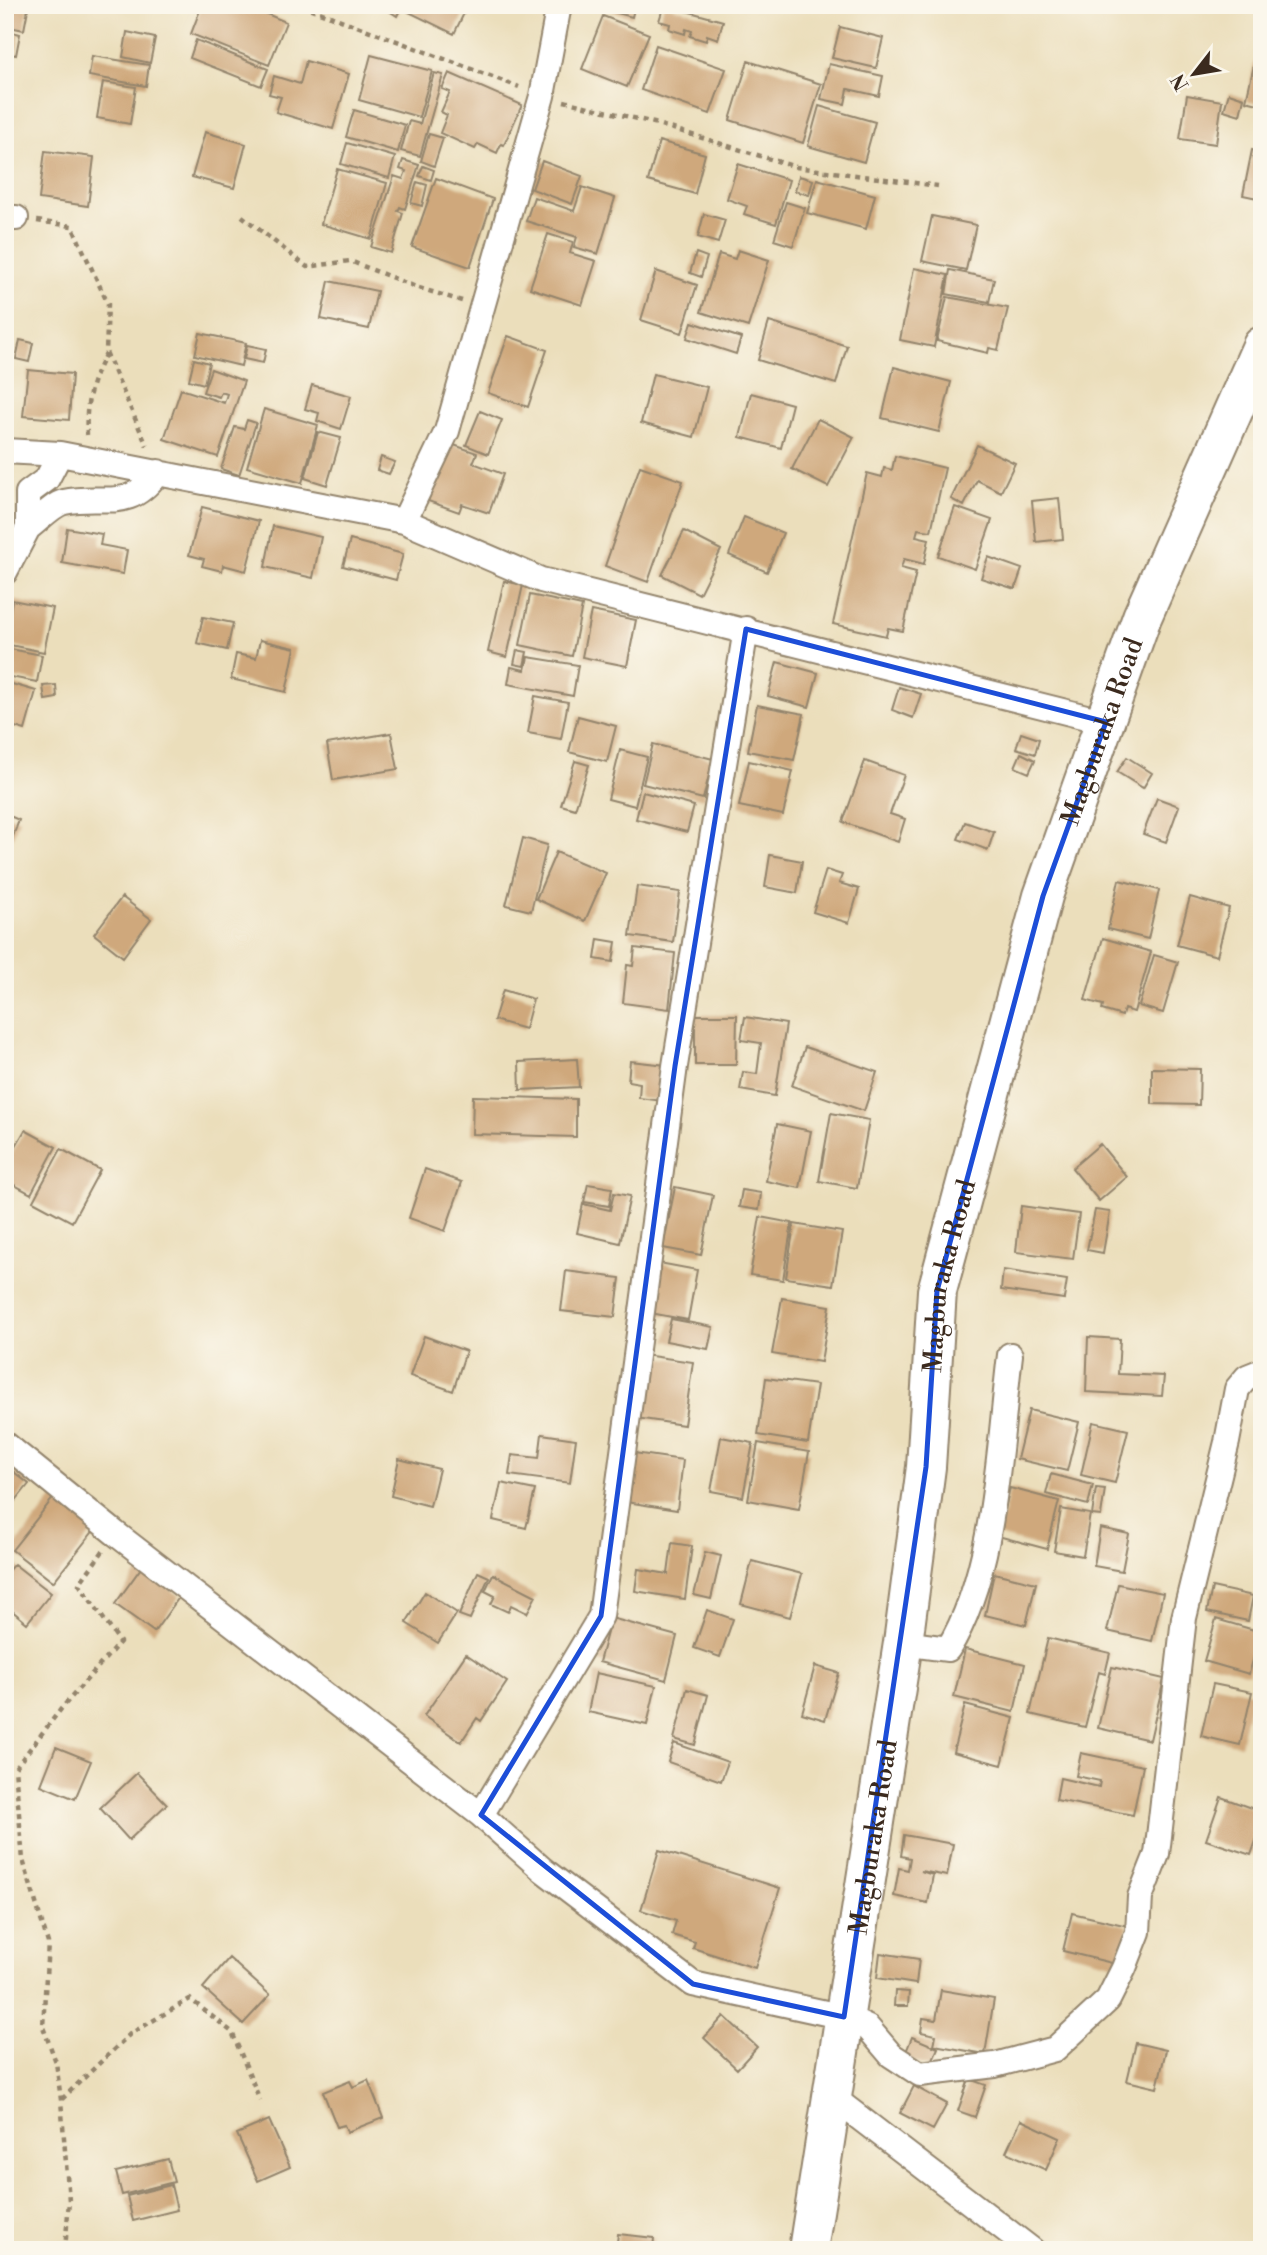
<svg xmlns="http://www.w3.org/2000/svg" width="1267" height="2255" font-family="'Libre Bodoni',serif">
<rect width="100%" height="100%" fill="#fbf7ec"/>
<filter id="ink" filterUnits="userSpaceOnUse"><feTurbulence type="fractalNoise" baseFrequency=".0143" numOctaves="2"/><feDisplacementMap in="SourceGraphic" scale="14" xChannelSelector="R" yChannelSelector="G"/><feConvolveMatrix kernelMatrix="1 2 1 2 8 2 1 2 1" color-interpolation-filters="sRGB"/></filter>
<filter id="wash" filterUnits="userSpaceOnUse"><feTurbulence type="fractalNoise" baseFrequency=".00686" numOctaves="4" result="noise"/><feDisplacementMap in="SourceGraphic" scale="28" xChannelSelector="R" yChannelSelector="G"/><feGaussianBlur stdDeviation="1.57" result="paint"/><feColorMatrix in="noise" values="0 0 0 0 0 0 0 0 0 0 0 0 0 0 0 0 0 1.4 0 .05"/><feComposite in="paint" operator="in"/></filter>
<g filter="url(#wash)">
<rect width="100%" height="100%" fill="#ebdebb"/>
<g id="blocks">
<path fill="#cfa87b" d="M5,5L28,9L24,30L5,26Z
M202,5H220L236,12L239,5H245L286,22L269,65L191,34Z
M380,5H468L454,34L401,8L397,16Z
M588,5H635L632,17Z
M664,5L723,21L718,39L707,35L706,41L690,36L692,31L686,29L685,34L669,29L670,24L659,21Z
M603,16L649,34L627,87L582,69Z
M840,27L883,38L876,68L832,58Z
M5,30L20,34L16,55L5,53Z
M127,32L155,38L150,63L123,57Z
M196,40L268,69L261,86L190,58Z
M656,45L726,69L710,114L641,90Z
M371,55L432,71L419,117L359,100Z
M92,56L149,65L146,86L89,76Z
M1256,56L1262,57V105L1246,101Z
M306,61L349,74L333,129L276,112L281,97L269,94L274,76L300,84Z
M748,61L821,84L803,143L730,120Z
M829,64L883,76L879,96L848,89L845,104L821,99Z
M434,73L443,75L420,156L401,151L409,121L420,124Z
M449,73L522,105L504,145L501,144L497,153L478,144L475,149L440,133L447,115L441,112L450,92L442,89Z
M103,82L136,87L130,124L97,118Z
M1229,93L1244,98L1240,115L1224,110Z
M1187,95L1222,101L1216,144L1180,139Z
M819,106L875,122L864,162L808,146Z
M354,110L405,125L398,152L346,137Z
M205,132L246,144L234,188L192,177Z
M429,134L443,138L434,166L421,161Z
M659,141L705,154L695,194L648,181Z
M347,143L395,157L389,178L341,164Z
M1252,150L1262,152V199L1243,195Z
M45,151L94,157L88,206L39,199Z
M403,160L419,165L405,209L400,207L398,211L403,213L391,253L371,247L394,176L403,179L406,171L400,169Z
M542,161L582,176L572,204L532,189Z
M738,164L789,180L776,224L744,214L747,206L727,199Z
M423,166L434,170L431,180L419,176Z
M337,169L387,183L371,239L321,224Z
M799,176L813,180L809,195L795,191Z
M436,178L493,199L470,267L412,247Z
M817,179L875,195L866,229L807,213Z
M417,182L427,185L422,206L411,203Z
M582,187L615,198L598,254L574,247L577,237L526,221L534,197L574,211Z
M786,202L805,208L793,246L774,240Z
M704,214L725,220L718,243L698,237Z
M932,216L976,225L966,270L922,261Z
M548,234L573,242L570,253L596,261L582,305L530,288Z
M738,250L769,260L748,327L701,312L719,254L735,259Z
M696,253L707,257L701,277L690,273Z
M914,268L948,275L934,347L900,340Z
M950,270L994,279L989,302L946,294Z
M656,271L697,285L682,333L641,320Z
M329,281L377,291L369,329L321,319Z
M947,297L1008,308L998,350L989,348L988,353L937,341Z
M692,322L741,338L736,354L687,338Z
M769,322L847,346L836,384L758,360Z
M200,333L246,343L241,366L195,355Z
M508,336L547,350L528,407L488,393Z
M20,340L33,343L29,362L16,359Z
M247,345L266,349L263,363L244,359Z
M194,359L209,363L204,384L189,380Z
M894,367L951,382L939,432L882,418Z
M211,369L244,381L218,457L164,439L181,389L224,403L227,394L221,392L219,397L203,392Z
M28,370L72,374L69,420L23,416Z
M653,374L707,387L694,437L641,423Z
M312,385L351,396L341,429L317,421L319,413L305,409Z
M751,393L792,404L781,448L740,437Z
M264,409L318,425L302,483L247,467Z
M480,411L502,420L488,454L466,445Z
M818,419L854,437L828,487L792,469Z
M247,420L256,423L239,475L221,469L235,427L244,429Z
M318,432L341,438L327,485L305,478Z
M448,443L477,453L473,463L503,474L489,513L462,504L459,512L428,501Z
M977,445L1015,463L1001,492L977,480L964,506L951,499Z
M895,456L945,468L931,531L918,529L916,536L929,539L924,564L904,559L901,568L916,572L903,631L888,628L886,636L833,624L867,473L882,477L884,468L892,470Z
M381,457L395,462L389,474L377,470Z
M640,466L683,481L648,582L605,566Z
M1059,498L1063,539L1036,542L1032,501Z
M202,507L259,521L246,571L223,565L222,571L202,566L204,559L189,555Z
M955,507L992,520L975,569L938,556Z
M744,517L783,533L767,572L729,555Z
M273,526L321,537L313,578L265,567Z
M67,528L102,534L100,545L127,550L123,574L62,563Z
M684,531L721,550L699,594L662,575Z
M350,540L403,554L396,580L343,566Z
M988,557L1022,569L1015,589L981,578Z
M504,581L523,585L507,657L488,652Z
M530,595L582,606L572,656L520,645Z
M12,600L53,608L44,652L5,644Z
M591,611L636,620L627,666L582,657Z
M203,617L233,623L227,650L197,643Z
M260,640L295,648L286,692L231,679L236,654L256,658Z
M5,648L42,655L37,682L5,676Z
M517,650L527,652L524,666L514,664Z
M528,657L578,665L573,696L508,684L511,667L525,670Z
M777,662L818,673L809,707L768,696Z
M5,682L36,691L25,730L5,724Z
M56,685L57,698L45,700L43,686Z
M899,687L921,694L913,718L892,710Z
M535,696L568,702L561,739L528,733Z
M757,705L804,714L794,760L748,751Z
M578,716L616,726L607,762L569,752Z
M391,733L398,769L333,780L327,744Z
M1021,733L1039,739L1035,754L1016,748Z
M653,744L713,759L703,799L643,784Z
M620,750L647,757L635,806L608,799Z
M1021,753L1035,760L1029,773L1015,767Z
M1127,757L1152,773L1143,788L1117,772Z
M575,761L589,765L575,809L561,805Z
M749,761L793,771L783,815L739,806Z
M865,761L904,775L890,814L905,819L898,842L843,822Z
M643,792L694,806L687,832L636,819Z
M1157,798L1179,806L1166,842L1143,834Z
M5,814L19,820L12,839L5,836Z
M965,822L994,832L988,850L958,839Z
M523,838L547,845L531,911L506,905Z
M556,852L606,873L585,921L536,899Z
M770,855L802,861L797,893L765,887Z
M826,870L842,875L839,883L859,889L849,923L813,912Z
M1119,880L1159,890L1148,939L1108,929Z
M637,886L680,892L673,942L630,936Z
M122,897L151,919L123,957L94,934Z
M1190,897L1229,908L1217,956L1177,945Z
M1103,938L1151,952L1134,1012L1124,1009L1122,1016L1102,1010L1103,1005L1085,1000Z
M598,939L616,942L613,962L595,959Z
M635,948L675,953L669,1009L623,1003L627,965L633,966Z
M1154,955L1178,962L1163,1013L1139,1006Z
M503,990L533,999L525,1029L494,1020Z
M695,1015H737L736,1065H695Z
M745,1017L786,1024L775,1096L740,1090L743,1072L757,1074L761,1043L741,1040Z
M805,1047L877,1072L864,1111L792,1086Z
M577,1059L579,1087L520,1090L519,1062Z
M630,1061L666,1065L662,1101L639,1098L640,1083L628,1081Z
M1152,1068L1200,1069L1199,1105L1152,1104Z
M473,1096L576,1099V1137L472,1134Z
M831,1113L869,1120L857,1188L819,1181Z
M777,1124L811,1131L800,1188L766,1181Z
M25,1130L56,1147L31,1194L5,1180V1165Z
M1100,1144L1127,1177L1099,1201L1072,1168Z
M61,1149L100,1170L72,1222L33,1201Z
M425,1169L462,1182L445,1231L409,1218Z
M588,1184L612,1188L609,1206L584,1202Z
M675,1187L713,1195L701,1255L663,1248Z
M742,1190L761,1193L759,1210L739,1207Z
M614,1193L630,1196L620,1243L577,1233L583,1204L610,1210Z
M1021,1206L1079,1214L1073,1259L1016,1252Z
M1095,1210L1110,1212L1103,1253L1087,1250Z
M760,1217L792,1223L783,1280L750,1275Z
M794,1224L842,1232L833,1285L786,1278Z
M654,1262L697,1270L688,1320L645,1312Z
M1003,1270L1067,1280L1064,1299L1001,1290Z
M566,1271L620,1278L615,1317L561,1311Z
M782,1298L830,1306L821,1362L772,1354Z
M671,1319L713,1327L708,1349L666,1341Z
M424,1336L466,1351L453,1391L410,1376Z
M1088,1337L1120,1339L1118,1374L1164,1376L1162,1396L1086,1392Z
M637,1354L693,1362L684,1425L629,1417Z
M766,1378L817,1385L808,1443L758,1435Z
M1029,1410L1079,1422L1067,1471L1017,1459Z
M1093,1422L1128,1430L1115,1483L1081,1475Z
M542,1434L576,1439L570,1483L509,1475L512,1455L539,1458Z
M721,1437L753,1443L743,1497L711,1491Z
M758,1443L809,1452L799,1509L748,1500Z
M627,1452L683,1460L677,1510L620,1501Z
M399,1459L439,1469L430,1506L391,1496Z
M5,1465L29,1484L5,1514Z
M1051,1474L1093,1485L1088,1505L1046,1494Z
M501,1483L535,1490L526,1528L493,1520Z
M1010,1488L1059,1501L1047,1549L998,1536Z
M1096,1488L1105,1489L1101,1516L1092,1515Z
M54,1497L95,1529L53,1582L12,1550Z
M1061,1509L1090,1514L1083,1556L1054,1551Z
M1100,1528L1129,1534L1122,1571L1094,1566Z
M672,1543L692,1546L685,1599L635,1591L638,1569L668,1574Z
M705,1552L721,1556L711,1599L694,1595Z
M752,1561L802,1574L790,1617L741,1604Z
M14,1564L51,1593L27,1623L5,1605V1574Z
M141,1568L180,1596L154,1632L115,1604Z
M478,1572L489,1577L470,1619L459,1615Z
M994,1573L1036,1583L1026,1625L985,1615Z
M493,1574L536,1596L527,1613L511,1605L508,1612L491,1604L495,1596L485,1591Z
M1118,1584L1163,1593L1152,1641L1107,1631Z
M1212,1587L1253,1596L1248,1621L1207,1612Z
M425,1592L457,1613L438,1643L406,1623Z
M707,1610L733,1619L720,1657L694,1648Z
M611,1618L677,1636L666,1680L599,1662Z
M1216,1619L1261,1632L1249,1674L1204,1661Z
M1048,1638L1110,1653L1105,1674L1099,1672L1085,1727L1030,1714Z
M965,1649L1025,1664L1014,1712L954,1697Z
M466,1654L507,1682L481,1721L477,1718L461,1742L424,1716Z
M815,1666L839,1673L825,1720L802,1713Z
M1112,1667L1164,1679L1150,1740L1098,1728Z
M596,1673L656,1686L647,1725L588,1712Z
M1213,1684L1252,1692L1240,1745L1201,1736Z
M687,1689L708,1695L695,1745L674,1739Z
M965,1705L1014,1718L1002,1765L953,1752Z
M674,1743L728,1762L721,1781L668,1762Z
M56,1747L91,1761L75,1799L41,1785Z
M1081,1753L1143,1766L1133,1815L1056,1800L1060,1778L1099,1787L1100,1781L1076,1776Z
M137,1773L167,1804L129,1840L100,1808Z
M1221,1797L1262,1812V1824L1251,1855L1206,1840Z
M904,1835L953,1844L947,1876L921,1871L933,1875L928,1903L894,1896L899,1868L908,1870L910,1858L901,1856Z
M659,1850L780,1888L755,1968L693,1948L695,1942L672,1935L676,1921L641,1910Z
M1072,1913L1128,1926L1120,1965L1063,1951Z
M880,1953L919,1959L916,1984L877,1978Z
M229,1958L270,1995L243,2024L203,1988Z
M941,1990L994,1999L985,2054L934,2045L936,2035L921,2032L923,2018L936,2020Z
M895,1991L909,1992L908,2006H894Z
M724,2016L757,2047L737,2069L704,2038Z
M912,2037L938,2048L929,2068L904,2057Z
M1136,2043L1166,2050L1157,2088L1127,2081Z
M969,2079L986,2085L975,2117L958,2111Z
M368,2080L383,2118L347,2132L344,2125L337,2127L323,2092L350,2081L353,2087Z
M914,2086L947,2104L933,2130L900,2113Z
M269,2120L290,2167L258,2181L237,2134Z
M1021,2120L1060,2138L1046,2170L1006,2152Z
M168,2159L174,2182L122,2195L116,2172Z
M171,2185L177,2210L133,2221L127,2196Z
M618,2234L654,2238L653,2250H616Z"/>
</g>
</g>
<g filter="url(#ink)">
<use href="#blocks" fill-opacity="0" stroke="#93846c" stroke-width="2"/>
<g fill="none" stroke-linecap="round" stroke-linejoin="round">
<g stroke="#93846c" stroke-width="28">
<path id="minor" d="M5,218H16
M5,451L60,454L404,521L541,580L1106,722
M404,521L447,431L542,96L559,5
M28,528C38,521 52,505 64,502C106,493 127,514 158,472
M5,572L28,528V493L47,479L60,454
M5,1444L115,1533L481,1815L543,1870L693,1984L844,2017L868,2028L891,2055L920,2074L995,2065L1055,2049L1108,2000L1124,1968L1138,1932L1140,1897L1157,1854L1184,1618L1227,1442L1237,1389L1247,1377L1262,1371
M903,1643L948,1649C996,1572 999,1444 1010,1355
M481,1815L601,1616L675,1066L746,629
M831,2096L1032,2250"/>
</g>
<g stroke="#93846c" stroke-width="42">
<g id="primary">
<path id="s1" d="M808,2250L903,1643L926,1467L937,1291L1043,896L1142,617L1262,346"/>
</g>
</g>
<path stroke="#93846c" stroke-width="4.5" stroke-dasharray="5 5" stroke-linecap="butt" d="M301,5L519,87
M564,101L654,123L796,167L938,186
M242,216L307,267L350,261L416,287L462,301
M37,221L72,226L108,304L106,352L147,446
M87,435C85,403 91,382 106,353
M62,2099L130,2034L190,1999L232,2032L260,2100
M65,2250L69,2201L61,2100L56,2062L43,2027L48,1943L23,1860L15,1768L61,1709L120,1642L79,1584L103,1551"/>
<use href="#minor" stroke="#fff" stroke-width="24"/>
<use href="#primary" stroke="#fff" stroke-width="38"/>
</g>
</g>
<path fill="none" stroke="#1d4ed8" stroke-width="5" stroke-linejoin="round" d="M746,629L1106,722L1043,896L937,1291L926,1467L844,2017L693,1984L481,1815L601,1616L675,1066Z"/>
<g text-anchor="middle" stroke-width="6" stroke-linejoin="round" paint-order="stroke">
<g font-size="26" fill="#3b2a1e" stroke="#fbf7ec">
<text dy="9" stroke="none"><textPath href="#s1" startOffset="1552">Magburaka Road</textPath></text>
<text dy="9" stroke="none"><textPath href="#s1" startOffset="985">Magburaka Road</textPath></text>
<text dy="9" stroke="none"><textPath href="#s1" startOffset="418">Magburaka Road</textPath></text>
</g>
</g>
<rect width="1267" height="2255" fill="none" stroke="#fbf7ec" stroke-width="28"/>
<g transform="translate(1194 74) rotate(239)" stroke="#fbf7ec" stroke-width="5" paint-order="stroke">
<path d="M0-5L12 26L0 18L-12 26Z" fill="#3b2a1e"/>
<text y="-10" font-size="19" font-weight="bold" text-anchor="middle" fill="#3b2a1e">N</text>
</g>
</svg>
